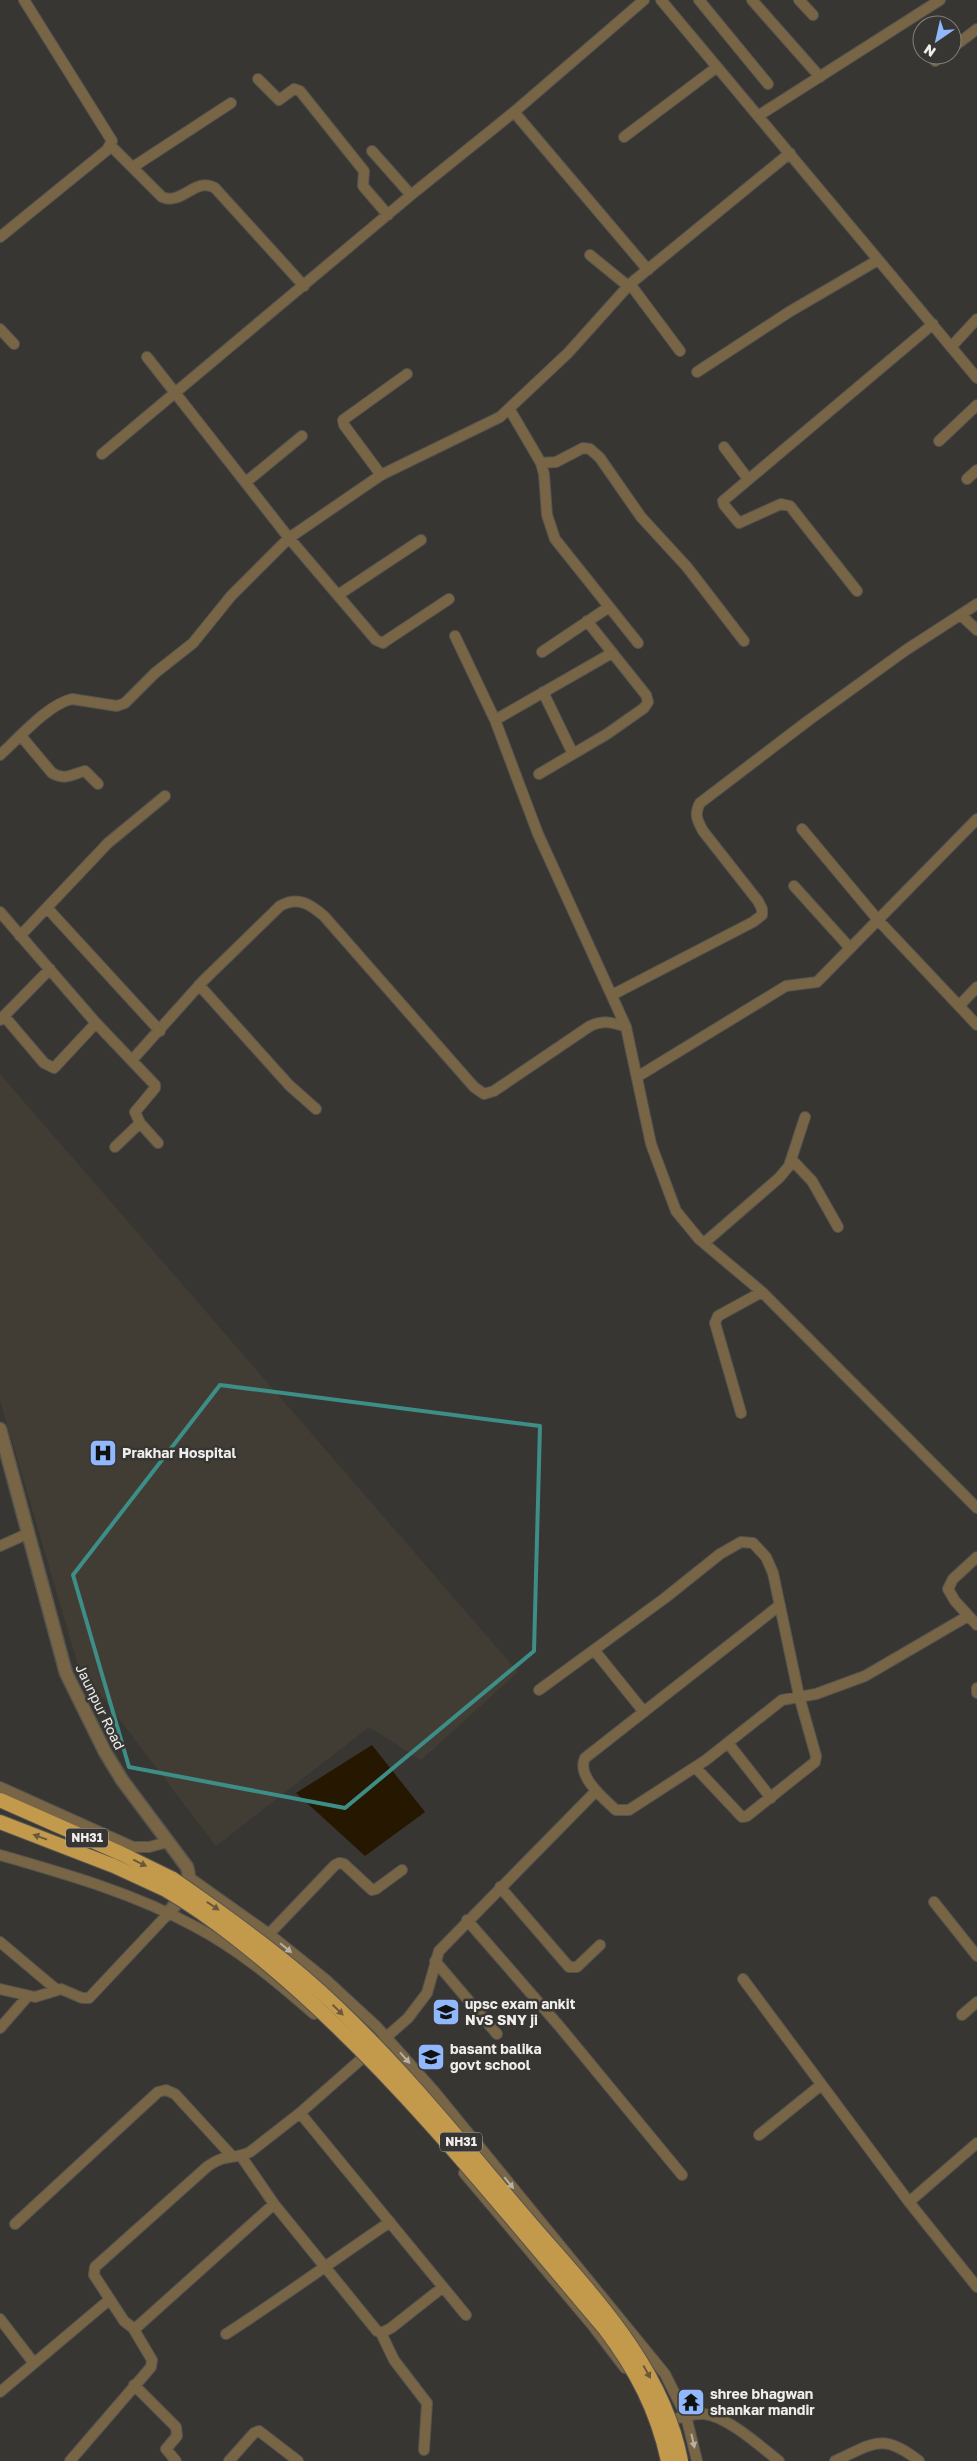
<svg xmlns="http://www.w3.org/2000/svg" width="977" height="2461" font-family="'Golos Text',sans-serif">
<rect width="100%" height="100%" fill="#383633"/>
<path fill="#423d34" d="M0,1074L518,1672L421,1760L369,1727L216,1846L78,1665L0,1400Z"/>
<path fill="#251700" d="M372,1745L425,1812L365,1856L296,1793Z"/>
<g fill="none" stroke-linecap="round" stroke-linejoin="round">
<g stroke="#555350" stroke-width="12">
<path id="minor" d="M661,0L977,378
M699,0L768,84
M752,0L820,77
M799,0L813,15
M952,48L977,29
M935,61L943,55
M258,79L279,100L294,89L300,91L364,171L363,186L388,215
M514,112L648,270
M758,116L940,0
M624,137L717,67
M111,146L162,197C182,206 196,176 215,188L304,286
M372,151L411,195
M133,167L231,103
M0,237L107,150L112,141L24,0
M590,255L628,286
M630,284L680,351
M0,329L14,344
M951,347L977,319
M147,357L289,538L376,640L383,643L387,640L449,599
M697,372L789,312L878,260
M510,410L541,463L544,474L547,515L555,539L638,643
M939,441L977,405
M724,447L748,479
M102,454L411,195L514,112L644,0
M541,463L556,462L583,448L590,449L600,458L641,517L687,567L744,641
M381,475L344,425L343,420L407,374
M967,479L977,470
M246,482L302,436
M857,591L790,506L781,504L739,523L724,505L723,501L933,324
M338,595L421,540
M962,616L977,630
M455,636L495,720L538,834L626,1027L651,1144L676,1211L699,1239L762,1292L977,1508
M542,652L609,607
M543,692L573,754
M495,720L612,653
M21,736L52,773C66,781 72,774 85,771L98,784
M0,755C18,739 48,704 72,699L117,706L125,703L155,673L193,643L231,596L289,538L381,475L500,417L568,353L630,284L790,153
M539,774L607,734L644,708L648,702L646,695L587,621
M802,829L878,920L977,1025
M794,886L850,948
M48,909L160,1031
M0,912L96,1023L155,1085V1088L135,1112L140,1123L158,1143
M20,936L108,843L165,796
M199,985L289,1085L316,1109
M612,995L753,922L762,915V909L758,901L703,831C697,820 694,814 700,803L809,720L906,650L977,604
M959,1006L977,987
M4,1016L44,1063L54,1068L96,1023
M0,1020L50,969
M133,1059L203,981L280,906C298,896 310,904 324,916L474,1087L484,1094L494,1091L590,1026C604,1020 612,1022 626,1027
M637,1077L786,986L817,982L977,819
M115,1147L140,1123
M792,1160L812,1181L838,1227
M704,1243L779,1178L789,1166L805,1117
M741,1413L715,1323L718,1316L762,1292
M0,1546L29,1533
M977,1557L953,1579L948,1589L955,1601L977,1625
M780,1605L585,1758C576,1776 604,1799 616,1810H629L706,1760L782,1700L816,1694L865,1676L968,1616
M594,1650L644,1712
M977,1688V1693
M539,1690L665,1598L720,1554L741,1542L753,1543L766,1557L773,1573L799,1696L816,1756L815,1762L747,1816L742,1817L695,1767
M728,1743L771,1798
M0,1787L133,1847H149L168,1842
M0,1855C66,1874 133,1893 194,1926C238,1949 276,1981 314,2014
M190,1878L269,1934L325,1979L377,2027L434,2091L665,2374L686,2416L697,2461
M500,1887L569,1967H577L600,1945
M934,1902L977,1956
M467,1920L560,2027L682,2175
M269,1934L335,1865L339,1863L344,1864L372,1890L376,1889L402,1870
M0,1942L57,1990
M435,1961L497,2034
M743,1979L909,2202L977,2287
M0,1989L35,1997L61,1989L82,1998H89L168,1914
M962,2015L977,2002
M0,2028L28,1996
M300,2113L466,2315
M759,2135L821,2085
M241,2156L274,2204L377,2331L381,2333L391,2328L443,2287
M464,2173L593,2326L625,2368
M909,2202L977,2143
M274,2204L137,2327L133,2328L124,2321L94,2275L95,2267L208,2166C226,2153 234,2160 250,2152L300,2113L408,2018L427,1993L439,1951L596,1791
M15,2224L158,2092L166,2090L175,2094L231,2155
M0,2319L33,2362
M381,2333L394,2360L427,2403L424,2450
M226,2334C282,2298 335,2259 390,2222
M134,2385L176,2427L177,2436L166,2449L176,2461
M0,2392L109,2300
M663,2422C676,2419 691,2413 704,2414C727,2416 761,2447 779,2461
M70,2461L151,2367L152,2360L133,2328
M229,2461L254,2433L259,2431L298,2461
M835,2461C874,2443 883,2432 919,2461"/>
</g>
<g stroke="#555350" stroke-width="15">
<path id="tertiary" d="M0,1429L66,1673L105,1752L122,1780L187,1867C194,1889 180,1897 168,1914"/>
</g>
<g stroke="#555350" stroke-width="16">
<path id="trunk" d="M0,1800L120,1853L173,1879
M0,1822L114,1866L166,1890"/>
</g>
<use href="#minor" stroke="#776545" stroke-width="10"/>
<use href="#tertiary" stroke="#776545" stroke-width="12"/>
<use href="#trunk" stroke="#c39a4c" stroke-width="14"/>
<g stroke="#555350" stroke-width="16" stroke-linecap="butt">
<path id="trunk-bridge" d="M173,1879C218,1910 263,1942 305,1978C387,2049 456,2136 526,2218C589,2292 662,2363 681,2461
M166,1890C215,1919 258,1955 301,1993C413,2094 507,2214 605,2329C636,2370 657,2410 668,2461"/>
</g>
<use href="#trunk-bridge" stroke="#c39a4c" stroke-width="14"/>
</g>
<defs><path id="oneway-solid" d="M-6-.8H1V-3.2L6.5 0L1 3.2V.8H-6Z" transform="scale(1.25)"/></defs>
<g fill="#69593c">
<use href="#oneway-solid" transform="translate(40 1837) rotate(-160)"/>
<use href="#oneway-solid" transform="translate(140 1863) rotate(26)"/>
<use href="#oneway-solid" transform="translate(213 1906) rotate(34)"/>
<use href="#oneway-solid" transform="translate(338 2010) rotate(44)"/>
<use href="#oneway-solid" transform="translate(647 2372) rotate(61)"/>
</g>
<g fill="#b8b0a0">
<use href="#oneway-solid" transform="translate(286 1948) rotate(39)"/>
<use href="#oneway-solid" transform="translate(405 2058) rotate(48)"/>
<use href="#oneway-solid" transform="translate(509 2183) rotate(51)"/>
<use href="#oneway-solid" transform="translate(693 2441) rotate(77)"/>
</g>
<path fill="none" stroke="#3c8e87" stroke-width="4" stroke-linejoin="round" d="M220,1385L540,1426L534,1651L345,1808L129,1767L73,1575Z"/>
<defs>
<g id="hospital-square" transform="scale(1.4375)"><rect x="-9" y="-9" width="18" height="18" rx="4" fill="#91b8fd" stroke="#383633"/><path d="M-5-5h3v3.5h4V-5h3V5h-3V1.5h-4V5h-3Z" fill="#111"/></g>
<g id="school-square" transform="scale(1.4375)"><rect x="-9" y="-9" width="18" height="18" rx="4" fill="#91b8fd" stroke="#383633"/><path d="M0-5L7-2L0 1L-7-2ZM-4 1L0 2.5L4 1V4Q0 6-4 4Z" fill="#111"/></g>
<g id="temple-square" transform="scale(1.4375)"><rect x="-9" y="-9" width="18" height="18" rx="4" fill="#91b8fd" stroke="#383633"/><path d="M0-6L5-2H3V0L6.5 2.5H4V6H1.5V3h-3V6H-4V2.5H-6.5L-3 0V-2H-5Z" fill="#111"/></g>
</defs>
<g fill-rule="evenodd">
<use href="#hospital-square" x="103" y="1453"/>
<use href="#school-square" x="446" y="2012"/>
<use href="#school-square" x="431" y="2057"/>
<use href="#temple-square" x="691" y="2402"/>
</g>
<g text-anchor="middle" stroke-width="5" stroke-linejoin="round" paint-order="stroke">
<g fill="#383633" stroke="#b7b6b4" stroke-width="1">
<rect x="66" y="1828.5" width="42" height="19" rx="4"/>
<rect x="440" y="2132.5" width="42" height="19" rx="4"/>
</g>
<g font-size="12" font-weight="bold" fill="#eeedeb">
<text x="87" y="1842">NH31</text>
<text x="461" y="2146">NH31</text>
</g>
<g font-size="14" font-weight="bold" fill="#eeedeb" stroke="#383633" text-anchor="start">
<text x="122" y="1458">Prakhar Hospital</text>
<text x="465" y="2009">upsc exam ankit<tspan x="465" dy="16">NvS SNY ji</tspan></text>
<text x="450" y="2054">basant balika<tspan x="450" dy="16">govt school</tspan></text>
<text x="710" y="2399">shree bhagwan<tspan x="710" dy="16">shankar mandir</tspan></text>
</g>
<g font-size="14" fill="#eeedeb" stroke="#383633">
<text transform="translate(100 1707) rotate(64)" y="5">Jaunpur Road</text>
</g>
</g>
<g transform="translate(937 40) rotate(214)"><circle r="24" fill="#383633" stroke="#817f7d"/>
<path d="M0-4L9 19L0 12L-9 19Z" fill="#91b8fd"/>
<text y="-8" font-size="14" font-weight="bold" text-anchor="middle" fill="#eeedeb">N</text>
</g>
</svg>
